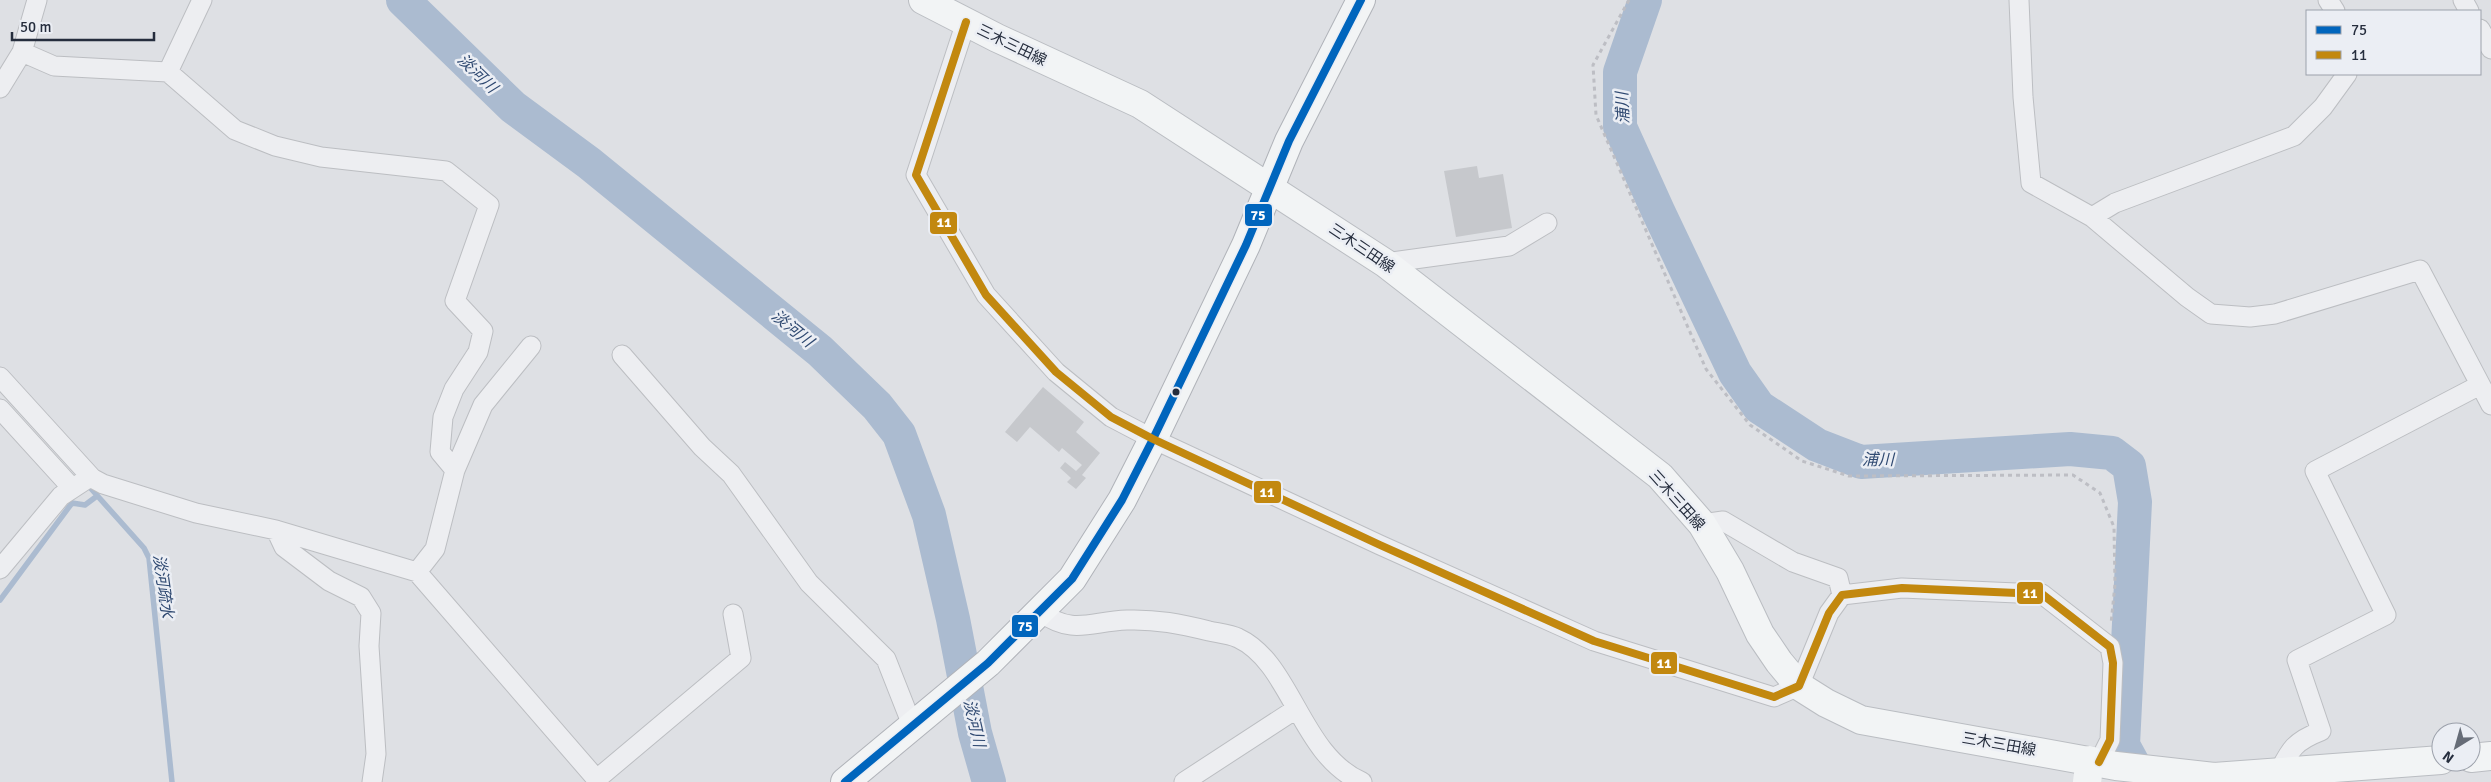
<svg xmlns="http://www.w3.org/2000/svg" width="2491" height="782" font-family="Signika,'Noto Sans JP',sans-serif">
<rect width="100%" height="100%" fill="#dee0e4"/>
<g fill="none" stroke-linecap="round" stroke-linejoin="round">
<path stroke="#abbbd0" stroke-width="5.5" d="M86,483L144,548L149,558L172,782
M0,600L72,503L85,505L97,496"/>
<path stroke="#abbbd0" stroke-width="34" d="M403,0L513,107L589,163L820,351L877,406L899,434L929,515L953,619L975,733L989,782
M1645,0L1620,72V127L1658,211L1735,373L1759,407L1817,445L1861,462L2070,449L2112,453L2129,466L2135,502L2123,745L2143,782"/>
</g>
<path fill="#c6c8cc" d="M1477,166L1479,178L1503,174L1512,228L1456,237L1444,171Z
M1043,387L1084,422L1076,432L1100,453L1082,475L1086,478L1076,489L1067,482L1071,478L1060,468L1065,462L1076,471L1082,465L1062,448L1059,452L1030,427L1017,442L1005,432Z"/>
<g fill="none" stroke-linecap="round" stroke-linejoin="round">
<g stroke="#bcbec2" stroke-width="21">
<path id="minor" d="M202,0L168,72L235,130L275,146L321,157L446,171L489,205L455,301L483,331L478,352L454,389L443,417L440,452L455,470L435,549L417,572
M2019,0L2023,97L2031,183L2092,217L2187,297L2211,314L2250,317L2275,314L2420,270L2491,405
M2328,0L2335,11
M2463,0L2469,11
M966,22L916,175L986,295L1056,372L1111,417L1153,439L1380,545L1594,641L1774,697L1799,686L1829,613L1842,595L1902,588L2042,594L2110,647L2113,663L2110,740L2099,762
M2480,29L2491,49
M22,52L37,0
M0,88L22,52L54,66L168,72
M2092,217L2115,203L2294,136L2323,107L2347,74
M1385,263L1509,246L1547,223
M622,355L702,447L731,474L809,583L886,659L912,725
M0,377L92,478
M0,409L72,488
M455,470L483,405L531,346
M1702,524L1723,521L1793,562L1838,578L1842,595
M276,530L284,547L329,581L361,597L371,613L369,646L376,754L372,782
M0,569L61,496L90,477L103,484L196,513L276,530L417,572L599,782
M1040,612C1074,636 1091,621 1127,620C1156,619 1181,624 1209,631C1218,633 1230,634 1238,638C1292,663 1300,755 1362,782
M2278,774C2290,749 2295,741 2321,731L2297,660L2386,615L2315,471L2480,385
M597,779L741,658L733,614
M1184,782L1296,709"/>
</g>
<g stroke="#babdc2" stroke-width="30">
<path id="primary" d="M923,0L997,38L1140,104L1385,263L1660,476L1702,524L1730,571L1760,634L1779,662L1799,686L1826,703L1861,720L2116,766L2214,777L2441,760
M2471,758L2491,756"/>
</g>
<g stroke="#b0b3b9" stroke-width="30">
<path id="trunk" d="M845,782L988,663L1072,579L1122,500L1153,439L1246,245L1289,141L1361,0"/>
</g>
<path stroke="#bdbec4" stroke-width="3" stroke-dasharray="4 4" stroke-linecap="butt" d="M1629,0L1593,65L1596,115L1706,369L1750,425L1802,461L1849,476L2073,475L2100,493L2114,527L2115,584L2111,624"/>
<use href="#minor" stroke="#edeef1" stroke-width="19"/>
<path stroke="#f2f4f5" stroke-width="28" d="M2087,782L2090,760"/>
<use href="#primary" stroke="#f2f4f5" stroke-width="28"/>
<use href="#trunk" stroke="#f2f4f5" stroke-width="28"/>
<g stroke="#ebeef4" stroke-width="11">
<path id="bus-1" d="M845,782L988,663L1072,579L1122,500L1153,439L1246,245L1289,141L1361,0"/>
</g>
<g stroke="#ebeef4" stroke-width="11">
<path id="bus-2" d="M966,22L916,175L986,295L1056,372L1111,417L1153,439L1380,545L1594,641L1774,697L1799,686L1829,613L1842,595L1902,588L2042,594L2110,647L2113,663L2110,740L2099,762"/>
</g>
<use href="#bus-1" stroke="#0065bd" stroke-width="8"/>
<use href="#bus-2" stroke="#c2880f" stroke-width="8"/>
</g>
<circle fill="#252d3d" stroke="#ebeef4" stroke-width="2" cx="1176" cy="392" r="4.5"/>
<g text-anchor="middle" stroke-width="5" stroke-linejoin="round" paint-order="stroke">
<g font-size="15" fill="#252d3d" stroke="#ebeef4">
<text transform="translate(1012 45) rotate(26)" y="5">三木三田線</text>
<text transform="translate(1362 248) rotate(34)" y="5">三木三田線</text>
<text transform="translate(1677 500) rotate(48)" y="5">三木三田線</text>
<text transform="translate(1999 744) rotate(10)" y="5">三木三田線</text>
</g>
<g font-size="16" font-style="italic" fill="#2f4971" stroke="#ebeef4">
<text transform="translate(478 73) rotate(44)" y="6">淡河川</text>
<text transform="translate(1622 108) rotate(-93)" y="6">浦川</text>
<text transform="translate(793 328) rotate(39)" y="6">淡河川</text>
<text x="1878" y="465">浦川</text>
<text transform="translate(164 586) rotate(82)" y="6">淡河疏水</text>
<text transform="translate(975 723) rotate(77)" y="6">淡河川</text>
</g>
</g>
<g stroke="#ebeef4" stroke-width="2">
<rect x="1244" y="203" width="29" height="24" rx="5" fill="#0065bd"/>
<rect x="929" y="211" width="29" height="24" rx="5" fill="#c2880f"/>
<rect x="1253" y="480" width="29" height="24" rx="5" fill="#c2880f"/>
<rect x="2016" y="581" width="28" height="24" rx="5" fill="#c2880f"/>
<rect x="1011" y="614" width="28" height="24" rx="5" fill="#0065bd"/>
<rect x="1650" y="651" width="28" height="24" rx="5" fill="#c2880f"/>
</g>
<g font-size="14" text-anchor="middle" font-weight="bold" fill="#fff">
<text x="1258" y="220">75</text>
<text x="944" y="227">11</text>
<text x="1267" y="497">11</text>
<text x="2030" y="598">11</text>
<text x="1025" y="631">75</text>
<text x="1664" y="668">11</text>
</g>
<rect x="2306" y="10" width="175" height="65" fill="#ebeef4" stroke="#9ca1ab"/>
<rect x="2316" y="26" width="25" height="8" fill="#0065bd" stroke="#9ca1ab"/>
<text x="2351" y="35" font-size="15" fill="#252d3d">75</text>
<rect x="2316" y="51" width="25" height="8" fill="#c2880f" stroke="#9ca1ab"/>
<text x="2351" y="60" font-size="15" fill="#252d3d">11</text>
<g transform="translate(2456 747) rotate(217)"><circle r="24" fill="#ebeef4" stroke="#9ca1ab"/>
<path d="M0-4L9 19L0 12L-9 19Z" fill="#666c77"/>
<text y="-8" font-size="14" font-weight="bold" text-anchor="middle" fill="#252d3d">N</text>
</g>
<path d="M12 32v8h142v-8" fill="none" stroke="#252d3d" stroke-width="2.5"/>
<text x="20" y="32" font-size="15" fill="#252d3d" stroke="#ebeef4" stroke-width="4" paint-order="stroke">50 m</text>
</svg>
